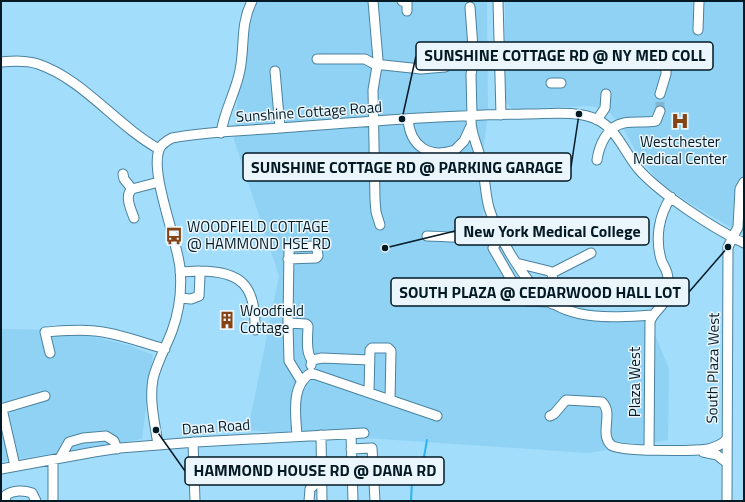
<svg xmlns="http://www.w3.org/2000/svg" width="745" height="502" font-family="'Titillium Web',sans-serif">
<rect width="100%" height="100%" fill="#a2ddfb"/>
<path fill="#8fd2f4" d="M255,1H487L488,111L482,162L483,221L529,296L650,322L669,369L668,440L588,453L248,430L279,276L234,140L243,29Z
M505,1H744V235L691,204L658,181L637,153L623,128L611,114L596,107L587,106L513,109L505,102Z
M1,329L65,330L128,345L153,355L142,439L1,462Z"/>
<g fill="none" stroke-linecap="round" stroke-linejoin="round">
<path stroke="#2ab5ee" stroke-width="2" d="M411,501L412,481L422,468L427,440"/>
<path stroke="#82b6d0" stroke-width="9" stroke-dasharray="9 4.5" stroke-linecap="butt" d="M660,111V94"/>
<g stroke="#4a829e" stroke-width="11">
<path id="minor" d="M373,1L378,60L373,90L375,200L376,212L380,225
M402,1L407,3V11
M498,1L501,115
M470,7L474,61L471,74L472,116
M698,30L699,1
M317,59H365L374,64L421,69L445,67L453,62L474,64
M1,62C13,61 26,60 38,64C83,79 117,126 159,149
M275,71L280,128
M551,83H561
M660,94L666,74V63
M471,116C470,133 478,146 482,163C485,178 485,193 489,208C494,224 502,240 511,255C533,291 550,312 595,316C614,318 634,316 653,315
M408,119C410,146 429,159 455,150L464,141L470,128
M597,120L605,108L606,94
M221,133C224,111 236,92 240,70C245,45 240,25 252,1
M597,160C599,146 607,126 624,123C634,121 645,123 656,121L660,111
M123,174L124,179L132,189
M134,218C131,209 124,196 132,189L159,182
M501,235L493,248L516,288L527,301L549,302
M427,236C448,236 482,243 496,225
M288,259L316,258L318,256L317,249L315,246L291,247L289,250L288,323L306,324L308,326C308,336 305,352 312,360
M516,263L549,271L552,273L556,298L552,304
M199,271C242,271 256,286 255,330
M552,273L591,253
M180,298L191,299L199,296L200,276L199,271L180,272
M288,323L289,361L302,382
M50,353L45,332C61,331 78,329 95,331C119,333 142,343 165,349
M311,365L312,360L322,358L369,360
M369,392L370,350L372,348H388L391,351L390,400
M1,409L45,396
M2,409L15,466
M550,416L554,414L566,400L602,402C614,413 599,434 611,445C619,452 695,451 708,449C716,447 722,445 727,439
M351,434L353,501
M321,435L322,501
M297,436C296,417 290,385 311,373L437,416
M193,442L195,501
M158,445C155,423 149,401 153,379C157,362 166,347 172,331C179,312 182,289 180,268C177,239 150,174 159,150C161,144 166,141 172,138C207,131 244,131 280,128C362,122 445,115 527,114C549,114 577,110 598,120C618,130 626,156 641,172C664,196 714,229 744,243
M351,449L372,448L375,501
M649,450L650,322C653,311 665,307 667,294C668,288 669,279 667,273C666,268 662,264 661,259C655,238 659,215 671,197
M703,452L717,455L727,463
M60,458L69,442L83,438L106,436L114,441L117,449
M53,460V501
M1,469L94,452L120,448L196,442L364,433
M5,501L6,495C13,490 24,490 32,493L36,501
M309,501L310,489L322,477
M727,501L728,247L738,227L740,189L744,182"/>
</g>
<use href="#minor" stroke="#fff" stroke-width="9"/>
</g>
<defs>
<g id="hospital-bare" transform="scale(1.38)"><path d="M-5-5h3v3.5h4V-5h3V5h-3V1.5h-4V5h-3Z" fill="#864414" stroke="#ebf6fc" stroke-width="2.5" paint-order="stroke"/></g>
<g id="bus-bare" transform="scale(1.38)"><path d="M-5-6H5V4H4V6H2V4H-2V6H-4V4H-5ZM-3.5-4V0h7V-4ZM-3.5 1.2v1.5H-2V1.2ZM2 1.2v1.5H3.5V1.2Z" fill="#864414" stroke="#ebf6fc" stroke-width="2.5" paint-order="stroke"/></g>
<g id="building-bare" transform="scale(1.38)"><path d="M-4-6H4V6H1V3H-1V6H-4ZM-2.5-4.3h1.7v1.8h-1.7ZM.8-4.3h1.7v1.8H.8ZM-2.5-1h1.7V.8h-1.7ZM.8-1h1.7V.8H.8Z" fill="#864414" stroke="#ebf6fc" stroke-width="2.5" paint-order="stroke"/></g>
</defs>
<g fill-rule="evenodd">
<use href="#hospital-bare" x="680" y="121"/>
<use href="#bus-bare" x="174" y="236"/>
<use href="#building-bare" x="227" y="320"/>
</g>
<g text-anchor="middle" stroke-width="3" stroke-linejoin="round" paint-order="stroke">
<g font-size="15" fill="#031924" stroke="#ebf6fc">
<text transform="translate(309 112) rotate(-4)" y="5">Sunshine Cottage Road</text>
<text transform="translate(713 368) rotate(-89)" y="5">South Plaza West</text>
<text transform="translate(635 382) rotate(-90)" y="5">Plaza West</text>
<text transform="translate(216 427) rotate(-4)" y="5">Dana Road</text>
</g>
<g font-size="15" fill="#031924" stroke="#ebf6fc" text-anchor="start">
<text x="680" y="147" text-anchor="middle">Westchester<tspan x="680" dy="17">Medical Center</tspan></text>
<text x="187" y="232">WOODFIELD COTTAGE<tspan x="187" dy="17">@ HAMMOND HSE RD</tspan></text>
<text x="240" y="316">Woodfield<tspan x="240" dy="17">Cottage</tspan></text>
</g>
</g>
<path fill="none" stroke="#031924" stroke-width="1.5" d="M402 119L416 56M579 114L571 167M385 248L455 231M728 247L689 292M156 430L185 471"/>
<g fill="#031924" stroke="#ebf6fc" stroke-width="1.5">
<circle cx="402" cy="119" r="4"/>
<circle cx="579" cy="114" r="4"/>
<circle cx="385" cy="248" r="4"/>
<circle cx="728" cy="247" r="4"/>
<circle cx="156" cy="430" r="4"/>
</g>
<g fill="#ebf6fc" stroke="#031924" stroke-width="1.5">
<rect x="416" y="42" width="297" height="28" rx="4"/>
<rect x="243" y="153" width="328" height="28" rx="4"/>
<rect x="455" y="217" width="194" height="28" rx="4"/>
<rect x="391" y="278" width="298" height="28" rx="4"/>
<rect x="185" y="457" width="259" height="28" rx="4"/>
</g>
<g font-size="16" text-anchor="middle" font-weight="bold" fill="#031924">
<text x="565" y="61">SUNSHINE COTTAGE RD @ NY MED COLL</text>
<text x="407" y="173">SUNSHINE COTTAGE RD @ PARKING GARAGE</text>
<text x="552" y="237">New York Medical College</text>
<text x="540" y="298">SOUTH PLAZA @ CEDARWOOD HALL LOT</text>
<text x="315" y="476">HAMMOND HOUSE RD @ DANA RD</text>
</g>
<rect width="745" height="502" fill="none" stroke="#031924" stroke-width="4"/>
</svg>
